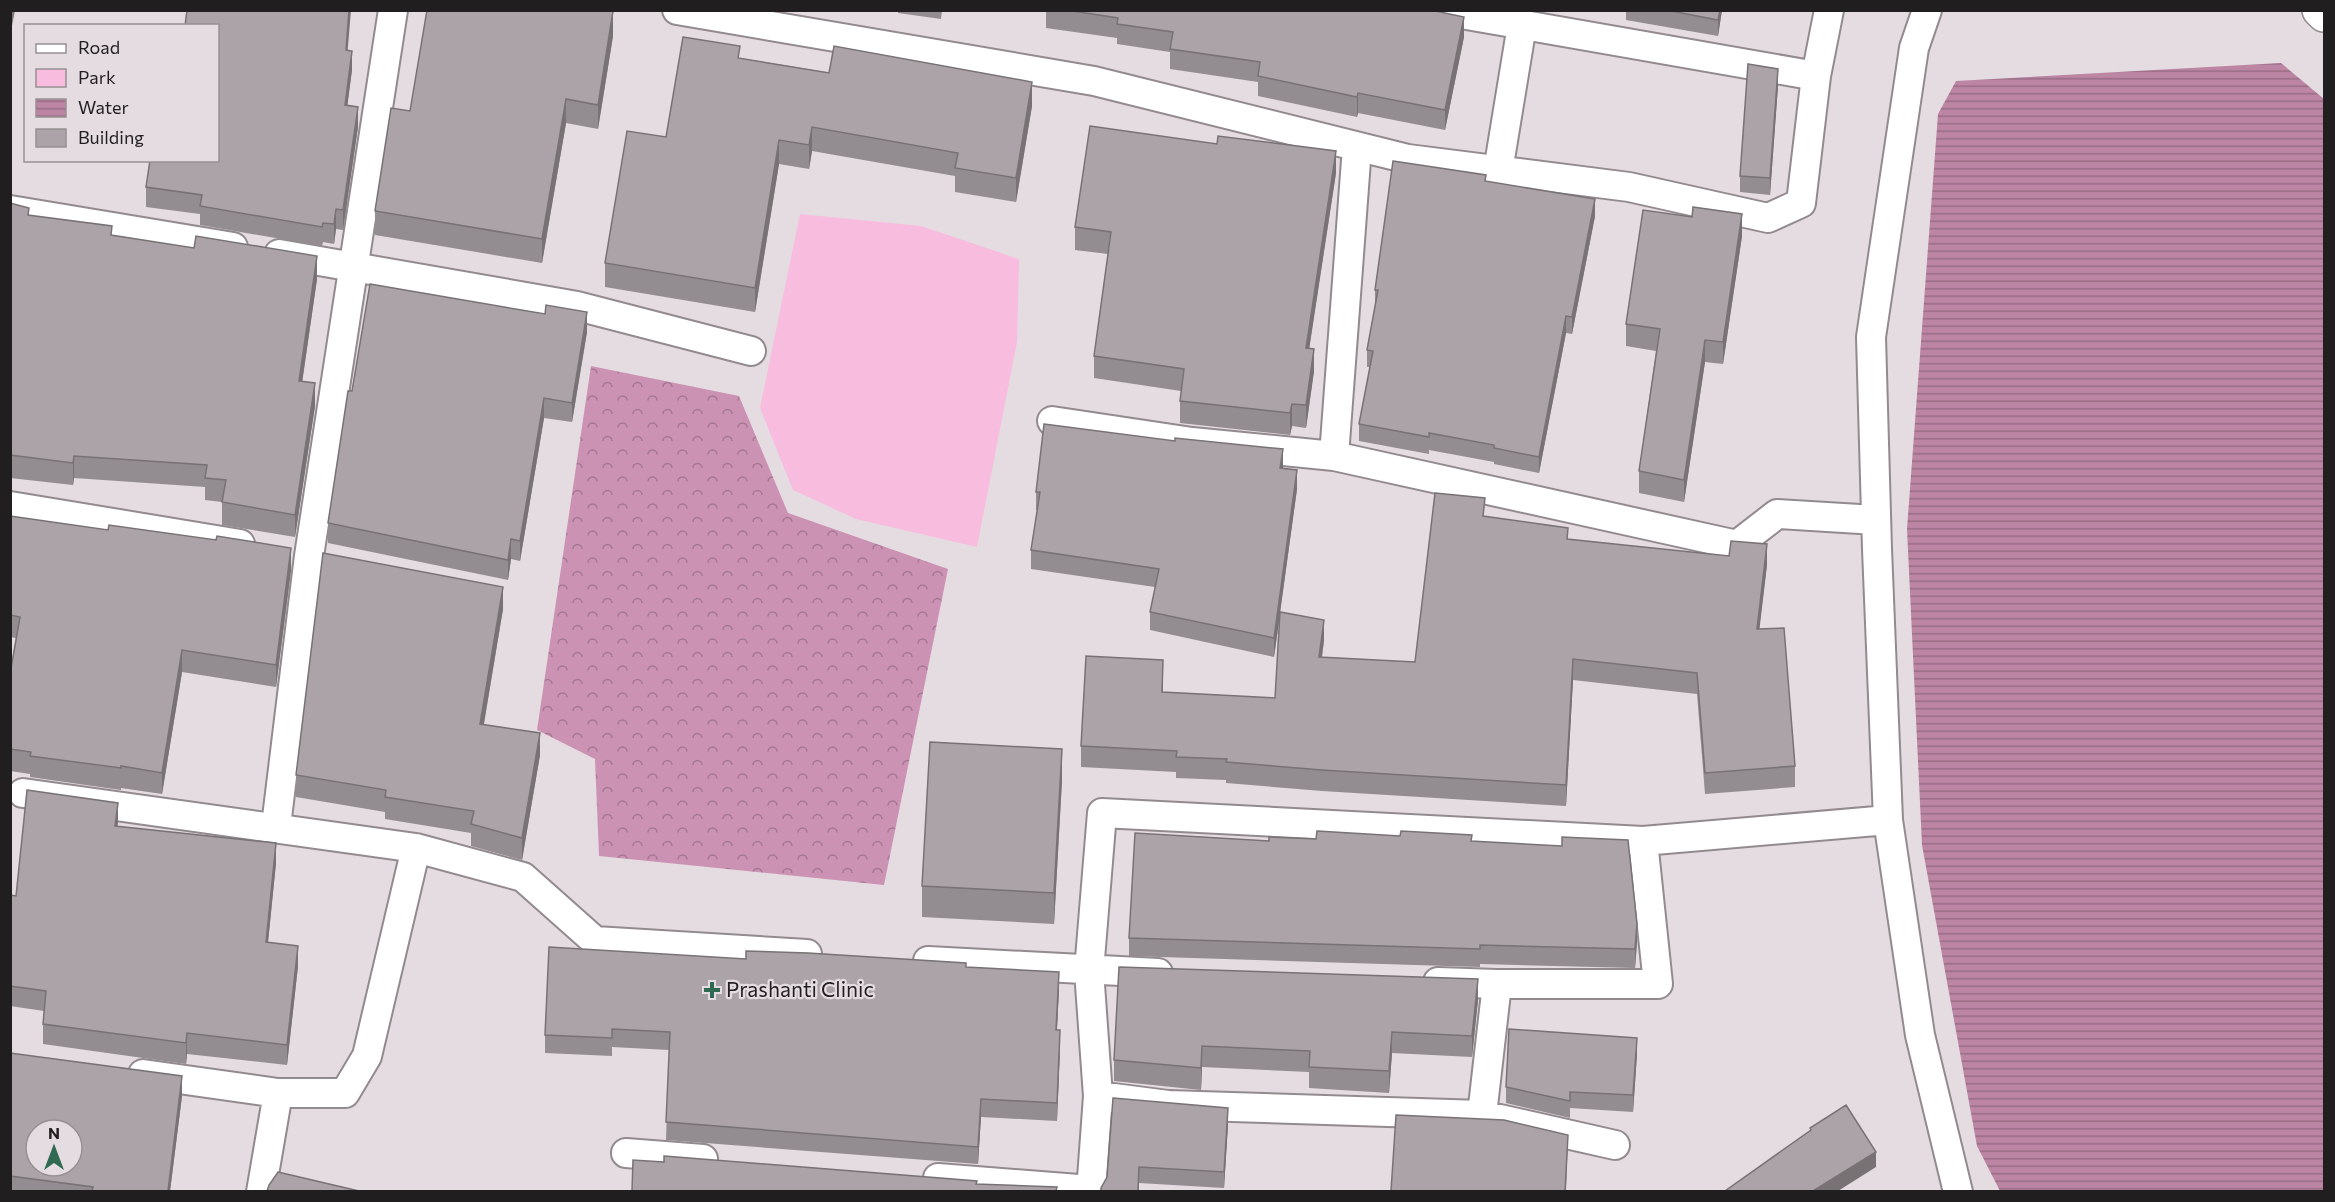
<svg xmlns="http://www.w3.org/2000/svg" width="2335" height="1202" font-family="Commissioner,sans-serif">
<defs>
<pattern id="forest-crowns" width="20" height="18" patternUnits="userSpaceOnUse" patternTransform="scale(1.5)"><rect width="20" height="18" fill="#cb92b3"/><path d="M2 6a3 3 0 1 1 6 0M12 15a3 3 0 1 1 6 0" fill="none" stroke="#a47791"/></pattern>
<pattern id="water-rules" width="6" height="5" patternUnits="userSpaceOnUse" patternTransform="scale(1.5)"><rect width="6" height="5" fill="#bc85a4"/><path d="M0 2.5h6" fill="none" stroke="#986c85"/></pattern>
</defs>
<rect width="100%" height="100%" fill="#e5dce1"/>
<path fill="#f8bcde" d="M800,214L921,226L1019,259L1017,342L977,547L856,519L793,490L760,408Z"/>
<path fill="url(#forest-crowns)" d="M591,366L739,396L788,513L948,569L884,885L599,856L595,759L537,730Z"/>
<path fill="url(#water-rules)" d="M2281,63L2324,99V1191H2000L1977,1146L1922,845L1907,529L1938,114L1956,81Z"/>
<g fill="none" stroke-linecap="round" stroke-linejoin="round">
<g stroke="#938a8f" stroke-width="32">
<path id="minor" d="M677,10L1094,81L1408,159L1629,187L1768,218L1801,203L1816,76L1829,10
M1438,10L1816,76
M1927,10L1914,48L1871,337L1877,549L1888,820L1920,1035L1958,1192
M1498,171L1522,25
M10,210L233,247
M279,254L577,306L751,351
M1052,421L1192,442L1334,456L1737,545L1777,514L1876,520
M1334,456L1357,147
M10,506L240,544
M23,793L416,848L523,877L595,941L807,954
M276,826L309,556L393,10
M928,961L1158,973
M1438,982L1497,984
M143,1074L278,1093H345L367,1056L416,848
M1098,1096L1168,1105L1482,1115L1497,984H1658L1643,841
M1482,1115L1615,1145
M626,1153L703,1159
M938,1178L1091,1190
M261,1192L278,1093
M1091,1192L1098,1096L1089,971L1102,813L1643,841L1888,820"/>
</g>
<g stroke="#938a8f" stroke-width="36">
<path id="tertiary" d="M2319,10L2324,15"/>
</g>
<use href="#minor" stroke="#fff" stroke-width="28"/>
<use href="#tertiary" stroke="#fff" stroke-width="33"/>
</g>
<path fill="#938c90" d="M898,10H942L941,19L898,13Z
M1046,10H1431L1464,37L1445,130L1358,113L1357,117L1258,96V82L1170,69V52L1117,44V38L1046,28Z
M1626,10H1722L1718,36L1626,20Z
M613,36L598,129L566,123L542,263L375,235V211L410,111Z
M348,51L352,70L347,106L358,127L343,230L336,229L334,244L323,242L322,246L200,225V214L146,207V187Z
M740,58L1032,106L1016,202L955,192V176L812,151L809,169L779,164L755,312L605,287V263L666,137Z
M1778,86L1770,195L1740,192V176Z
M1336,173L1309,348L1314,371L1306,428L1292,426L1290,435L1180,423V401L1181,391L1094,378V356L1108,254L1075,250V227Z
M1486,181L1595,216L1572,334L1566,333L1539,473L1494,464V462L1429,450V454L1359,441V424L1370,367H1367V350L1375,306V290Z
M10,203L29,216L112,235L317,279L302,382L315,406L295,537L222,525V502L205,500V487L74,478L73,485L10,478Z
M1692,217L1742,236L1723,364L1705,362L1684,502L1639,493V471L1656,351L1626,346V324Z
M587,332L572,422L544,418L520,561L511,559L508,580L328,543V523L352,391Z
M1283,468L1297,489L1280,612L1324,640L1322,657L1415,662L1485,516L1568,539L1767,565L1759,629L1795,766V787L1705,794L1697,694L1573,680L1566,806L1322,791L1226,783V780L1176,778V772L1081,767V746L1163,681V692L1275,698L1280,616L1274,657L1150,630V612L1155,587L1031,569V550L1037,510H1036V492Z
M10,516L291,570L276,687L182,672L162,794L121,788V790L30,777V774L10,771V674L16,638L10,637Z
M503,609L484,724L540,755L522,860L471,846V833L385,819V812L296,797V775Z
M1062,780L1054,924L922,917V886Z
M117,826L276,863L268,942L298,966L287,1065L187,1054L186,1064L43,1044V1024L44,1011L10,1006V895L16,896Z
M1316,839L1472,841L1637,942L1635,968L1480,964V967L1129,956V938L1269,841Z
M746,959L966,967L1059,989L1057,1030L1060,1048L1057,1121L981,1117L978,1164L666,1140L669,1050L612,1047V1056L545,1053V1035Z
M1478,1000L1472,1057L1392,1053L1389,1093L1309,1088V1072L1202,1067L1201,1090L1114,1081V1060Z
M10,1053L182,1096L170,1191H10Z
M1637,1054L1633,1112L1570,1108V1118L1506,1103V1087Z
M1228,1125L1224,1188L1139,1183V1191H1101L1107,1177Z"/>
<path fill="#787275" d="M10,10H15L10,36Z
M349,10H351L346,70V50Z
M1720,10H1722L1718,36V20Z
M613,11V36L598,129V105Z
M1464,17V37L1445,130V110Z
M352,51V70L345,124V105Z
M1778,69V86L1770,195V178Z
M1032,82V106L1016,202V178Z
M1358,93V113L1357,117V97Z
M566,99V123L542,263V239Z
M358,107V127L343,230V210Z
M812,127V151L809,169V145Z
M779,140V164L755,312V288Z
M1336,151V173L1306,370V348Z
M1595,199V216L1572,334V317Z
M336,209V229L334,244V224Z
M1742,214V236L1723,364V342Z
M317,256V279L299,404V381Z
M587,312V332L572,422V403Z
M1566,316V333L1539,473V457Z
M1705,340V362L1684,502V480Z
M1314,349V371L1306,428V405Z
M315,383V406L295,537V515Z
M544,398V418L520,561V541Z
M1292,404V426L1290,435V413Z
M1283,449V468L1280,486V468Z
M74,456V478L73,485V463Z
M1297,470V489L1274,657V638Z
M511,539V559L508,580V560Z
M1767,544V565L1757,650V629Z
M291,548V570L276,687V665Z
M503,587V609L480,746V724Z
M1324,620V640L1319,678V657Z
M182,650V672L162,794V773Z
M1573,659V680L1566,806V785Z
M1163,660V681L1162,713V692Z
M540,733V755L522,860V838Z
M1062,749V780L1054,924V893Z
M118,803V823L115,846V826Z
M276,843V863L266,962V942Z
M1637,924V942L1635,968V949Z
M298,946V966L287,1065V1045Z
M1059,972V989L1056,1048V1030Z
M1478,979V1000L1472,1057V1036Z
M1060,1030V1048L1057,1121V1103Z
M1392,1032V1053L1389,1093V1071Z
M187,1033V1054L186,1064V1043Z
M1637,1038V1054L1633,1112V1095Z
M1202,1046V1067L1201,1090V1068Z
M182,1076V1096L170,1191H168Z
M981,1099V1117L978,1164V1147Z
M1228,1108V1125L1224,1188V1172Z
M1568,1135L1566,1191H1565Z
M1876,1152V1167L1838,1191H1813Z"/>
<path fill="#aba3a7" stroke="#787275" stroke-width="1.5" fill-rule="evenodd" d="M187,10H349L346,50L352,51L345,105L358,107L343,210L336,209L334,224L323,223L322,227L200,206L202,195L146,187L150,160H218V26H185Z
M427,10H608L613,11L598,105L566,99L542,239L375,211L391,108L410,111Z
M1066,10H1431L1464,17L1445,110L1358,93L1357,97L1258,76L1260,62L1170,49L1173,32L1117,24L1118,18Z
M1666,10H1720L1718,20Z
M683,37L740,46L738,58L829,73L834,46L1032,82L1016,178L955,168L958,153L812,127L809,145L779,140L755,288L605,263L627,131L666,137Z
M1748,64L1778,69L1770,178L1740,176Z
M1090,126L1217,144L1218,136L1336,151L1306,348L1314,349L1306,405L1292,404L1290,413L1180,401L1184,369L1094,356L1111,232L1075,227Z
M1393,161L1486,175L1485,181L1595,199L1572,317L1566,316L1539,457L1494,448V445L1429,433V437L1359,424L1373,351L1367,350L1378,290H1375Z
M10,203L29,208L28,215L112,226L111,235L194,248L196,236L317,256L299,381L315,383L295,515L222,502L226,480L205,478L207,465L74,456L73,463L10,455Z
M1693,207L1742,214L1723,342L1705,340L1684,480L1639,471L1660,329L1626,324L1643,210L1692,217Z
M370,284L545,314L546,305L587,312L572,403L544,398L520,541L511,539L508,560L328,523L348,391H352Z
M1044,424L1175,441V438L1283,449L1280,468L1297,470L1274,638L1150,612L1159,569L1031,550L1040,492H1036Z
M1435,493L1485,498L1483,516L1568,528L1567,539L1729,556L1731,541L1767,544L1757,629L1784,628L1795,766L1705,773L1697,673L1573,659L1566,785L1322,770L1226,762L1227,759L1176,757L1177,751L1081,746L1086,656L1163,660L1162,692L1275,698L1280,612L1324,620L1319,657L1415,662Z
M10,516L108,530L109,525L216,540L217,536L291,548L276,665L182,650L162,773L121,766V768L30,756L31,752L10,749V674L20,617L10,615Z
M323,553L503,587L480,724L540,733L522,838L471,824L474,811L385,797L386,790L296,775Z
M930,742L1062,749L1054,893L922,886Z
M27,790L118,803L115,826L276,843L266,942L298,946L287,1045L187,1033L186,1043L43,1024L46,991L10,986V895L16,896Z
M1317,831L1400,836L1401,831L1472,835L1471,841L1562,846V837L1628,840L1637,924L1635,949L1480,945V949L1129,938L1135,833L1269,841V837L1316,839Z
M549,947L746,959V951L808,953L966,963V967L1059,972L1056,1030H1060L1057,1103L981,1099L978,1147L666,1122L670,1032L612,1029V1038L545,1035Z
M1119,967L1478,979L1472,1036L1392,1032L1389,1071L1309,1067L1310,1051L1202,1046L1201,1068L1114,1060Z
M1509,1029L1637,1038L1633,1095L1570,1092V1101L1506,1087Z
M10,1053L182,1076L168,1191H92L93,1187L10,1176ZM36,1130H72V1166H36Z
M1113,1098L1228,1108L1224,1172L1139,1167L1138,1191H1101V1188L1107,1177Z
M1846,1105L1876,1152L1813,1191H1725L1811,1130L1810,1128Z
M1396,1115L1504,1120L1568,1135L1565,1191H1391Z
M664,1156L977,1181L976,1184L1057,1187L1056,1191H632L633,1160L664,1162Z
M278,1172L359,1191H267L269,1185Z"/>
<path fill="#316a53" stroke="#e5dce1" stroke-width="2" d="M709 981h6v6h6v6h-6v6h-6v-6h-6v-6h6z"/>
<g text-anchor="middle" stroke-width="4.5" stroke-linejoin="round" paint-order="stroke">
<g font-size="21" fill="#211e1f" stroke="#e5dce1" text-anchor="start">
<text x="726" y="997">Prashanti Clinic</text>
</g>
</g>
<rect width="2335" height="1202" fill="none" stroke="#211e1f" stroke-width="24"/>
<rect x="24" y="24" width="195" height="138" fill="#e5dce1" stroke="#979093" stroke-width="1.5"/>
<rect x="36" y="44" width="30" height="9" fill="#ffffff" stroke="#979093" stroke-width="1.5"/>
<text x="78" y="54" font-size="18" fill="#211e1f">Road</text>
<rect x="36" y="69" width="30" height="18" fill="#f8bcde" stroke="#979093" stroke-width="1.5"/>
<text x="78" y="84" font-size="18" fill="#211e1f">Park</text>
<rect x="36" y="99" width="30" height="18" fill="url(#water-rules)" stroke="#979093" stroke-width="1.5"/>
<text x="78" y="114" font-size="18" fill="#211e1f">Water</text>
<rect x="36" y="129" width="30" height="18" fill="#aba3a7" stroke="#979093" stroke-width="1.5"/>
<text x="78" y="144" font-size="18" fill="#211e1f">Building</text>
<g transform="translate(54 1148)"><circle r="28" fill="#e5dce1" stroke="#979093" stroke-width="1.5"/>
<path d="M0-4.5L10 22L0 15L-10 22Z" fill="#316a53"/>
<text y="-9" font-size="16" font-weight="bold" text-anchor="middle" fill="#211e1f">N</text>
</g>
</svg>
